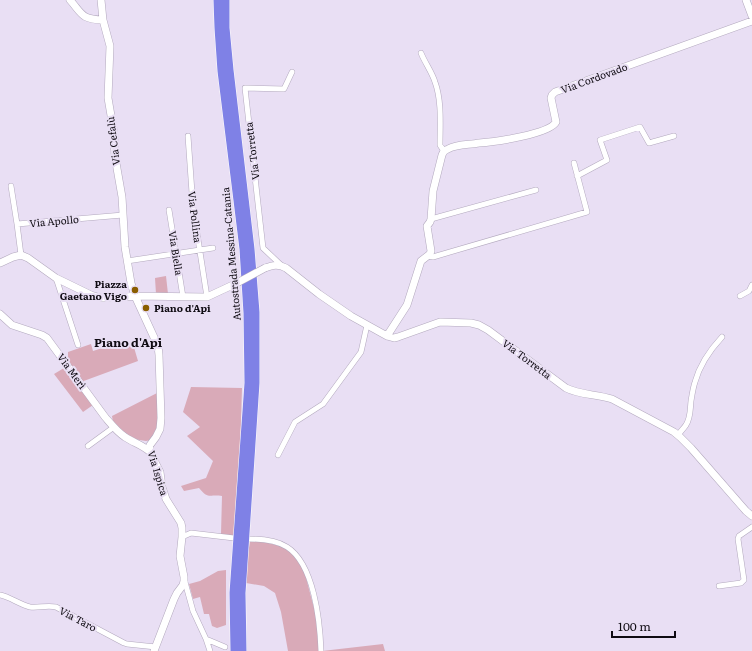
<svg xmlns="http://www.w3.org/2000/svg" width="752" height="651" font-family="Literata,serif">
<rect width="100%" height="100%" fill="#e9dff4"/>
<path fill="#d9aab8" d="M166,276L168,294H156L155,278Z
M127,340L133,344L138,361L81,382L68,363V352L91,344L93,351Z
M64,368L93,405L83,412L54,374Z
M191,387L242,388L239,484L234,536L221,534L222,496C209,494 209,500 199,488L184,491L181,486L206,478L213,461L187,436L200,427L183,412Z
M159,392V424L151,440L146,441L133,439L125,435L113,422L112,416Z
M250,541L265,542L283,547L290,552L299,562L304,570L315,612L318,633V651H288L281,612L275,593L264,586L246,583V567Z
M226,570V625L217,628L212,626L209,614H204L200,597L193,599L189,584L200,581L218,571Z
M383,644L385,651H322Z"/>
<g fill="none" stroke-linecap="round" stroke-linejoin="round">
<g stroke="#b3a9be" stroke-width="6">
<path id="street" d="M421,53C425,63 432,72 435,82C442,101 440,125 440,145L444,151
M188,136L193,207L207,297
M577,176L607,160L600,140L640,127L649,143L674,136
M11,186L17,224
M169,210L183,297
M431,219L536,190
M21,255L17,224L123,215
M428,256L433,257L587,212L574,163
M127,261L213,248
M281,265L263,248L245,88L284,89L292,72
M56,278L78,345
M740,296L749,291L752,285
M678,435C680,432 684,428 686,425C691,417 690,409 691,401C692,395 693,388 695,382C700,364 709,351 722,337
M88,446L114,427
M278,455L295,422L323,404L361,352L367,325
M182,537L191,533L234,538
M248,539C261,539 276,540 287,547C314,564 320,621 321,651
M185,582L193,611L206,639L225,647
M719,586L741,583L744,580L738,539L739,536L752,527
M0,595C10,597 19,604 30,607C39,608 47,605 56,607L124,643L127,644L156,647
M206,639L210,651"/>
</g>
<g stroke="#b3a9be" stroke-width="8">
<path id="secondary" d="M70,0C83,15 81,19 103,20
M101,0L103,20L110,46L108,98L114,133L115,157L122,197L125,247L131,283L135,296L158,346L159,355L161,418L160,429L156,437L150,445V452L160,472L162,487L166,499L181,523L182,528V537L180,556L184,577V581L183,585L177,593L174,599L154,651
M746,0L752,16
M0,263L13,257L21,255L28,258L56,278L91,295L101,298H116L135,296L205,297H207L237,283
M265,268C273,265 278,264 286,268L319,294L351,316L387,336L394,338L398,337L440,322L471,323L479,325L488,330L566,388C580,395 596,394 612,399L674,432L680,437L691,448L746,511L752,516
M0,314L12,325L42,335L47,338L105,417C111,424 117,432 125,437C134,443 143,445 150,452
M387,336L407,305L421,261L430,254L431,251L427,226L430,222L431,219L433,191L442,155C443,152 445,150 448,149C457,144 469,145 479,143C494,142 550,134 556,122L551,98L552,95L555,92L752,21"/>
</g>
<g stroke="#fff" stroke-width="10">
<path id="highway" d="M218,0L219,28L222,71L244,249L248,313L249,383L234,593L235,651
M225,0V28L229,70L250,249L255,312V383L241,593L242,651"/>
</g>
<use href="#street" stroke="#fff" stroke-width="5"/>
<use href="#secondary" stroke="#fff" stroke-width="7"/>
<use href="#highway" stroke="#7f81e6" stroke-width="9"/>
<g stroke="#b3a9be" stroke-width="8" stroke-linecap="butt">
<path id="secondary-bridge" d="M237,283L265,268"/>
</g>
<use href="#secondary-bridge" stroke="#fff" stroke-width="7"/>
</g>
<g fill="#8a5e00" stroke="#e9dff4" stroke-width="1.5">
<circle cx="135" cy="290" r="4"/>
<circle cx="146" cy="308" r="4"/>
</g>
<g text-anchor="middle" stroke-width="4" stroke-linejoin="round" paint-order="stroke">
<g font-size="10" fill="#0f0b12" stroke="#e9dff4">
<text transform="translate(594 78) rotate(-20)" y="4">Via Cordovado</text>
<text transform="translate(113 141) rotate(-97)" y="4">Via Cefalù</text>
<text transform="translate(252 151) rotate(-97)" y="4">Via Torretta</text>
<text transform="translate(195 217) rotate(83)" y="4">Via Pollina</text>
<text transform="translate(54 221) rotate(-5)" y="4">Via Apollo</text>
<text transform="translate(176 253) rotate(81)" y="4">Via Biella</text>
<text transform="translate(231 254) rotate(-95)" y="4">Autostrada Messina-Catania</text>
<text transform="translate(527 359) rotate(37)" y="4">Via Torretta</text>
<text transform="translate(72 371) rotate(54)" y="4">Via Merì</text>
<text transform="translate(158 473) rotate(73)" y="4">Via Ispica</text>
<text transform="translate(78 619) rotate(28)" y="4">Via Taro</text>
</g>
<g font-size="10" font-weight="bold" fill="#0f0b12" stroke="#e9dff4" text-anchor="end">
<text x="127" y="288">Piazza<tspan x="127" dy="12">Gaetano Vigo</tspan></text>
<text x="154" y="312" text-anchor="start">Piano d'Api</text>
</g>
<g font-size="12" font-weight="bold" fill="#0f0b12" stroke="#e9dff4">
<text x="128" y="347">Piano d'Api</text>
</g>
</g>
<path d="M612 631v6h63v-6" fill="none" stroke="#0f0b12" stroke-width="2"/>
<text x="618" y="631" font-size="12" fill="#0f0b12" stroke="#e9dff4" stroke-width="3" paint-order="stroke">100 m</text>
</svg>
